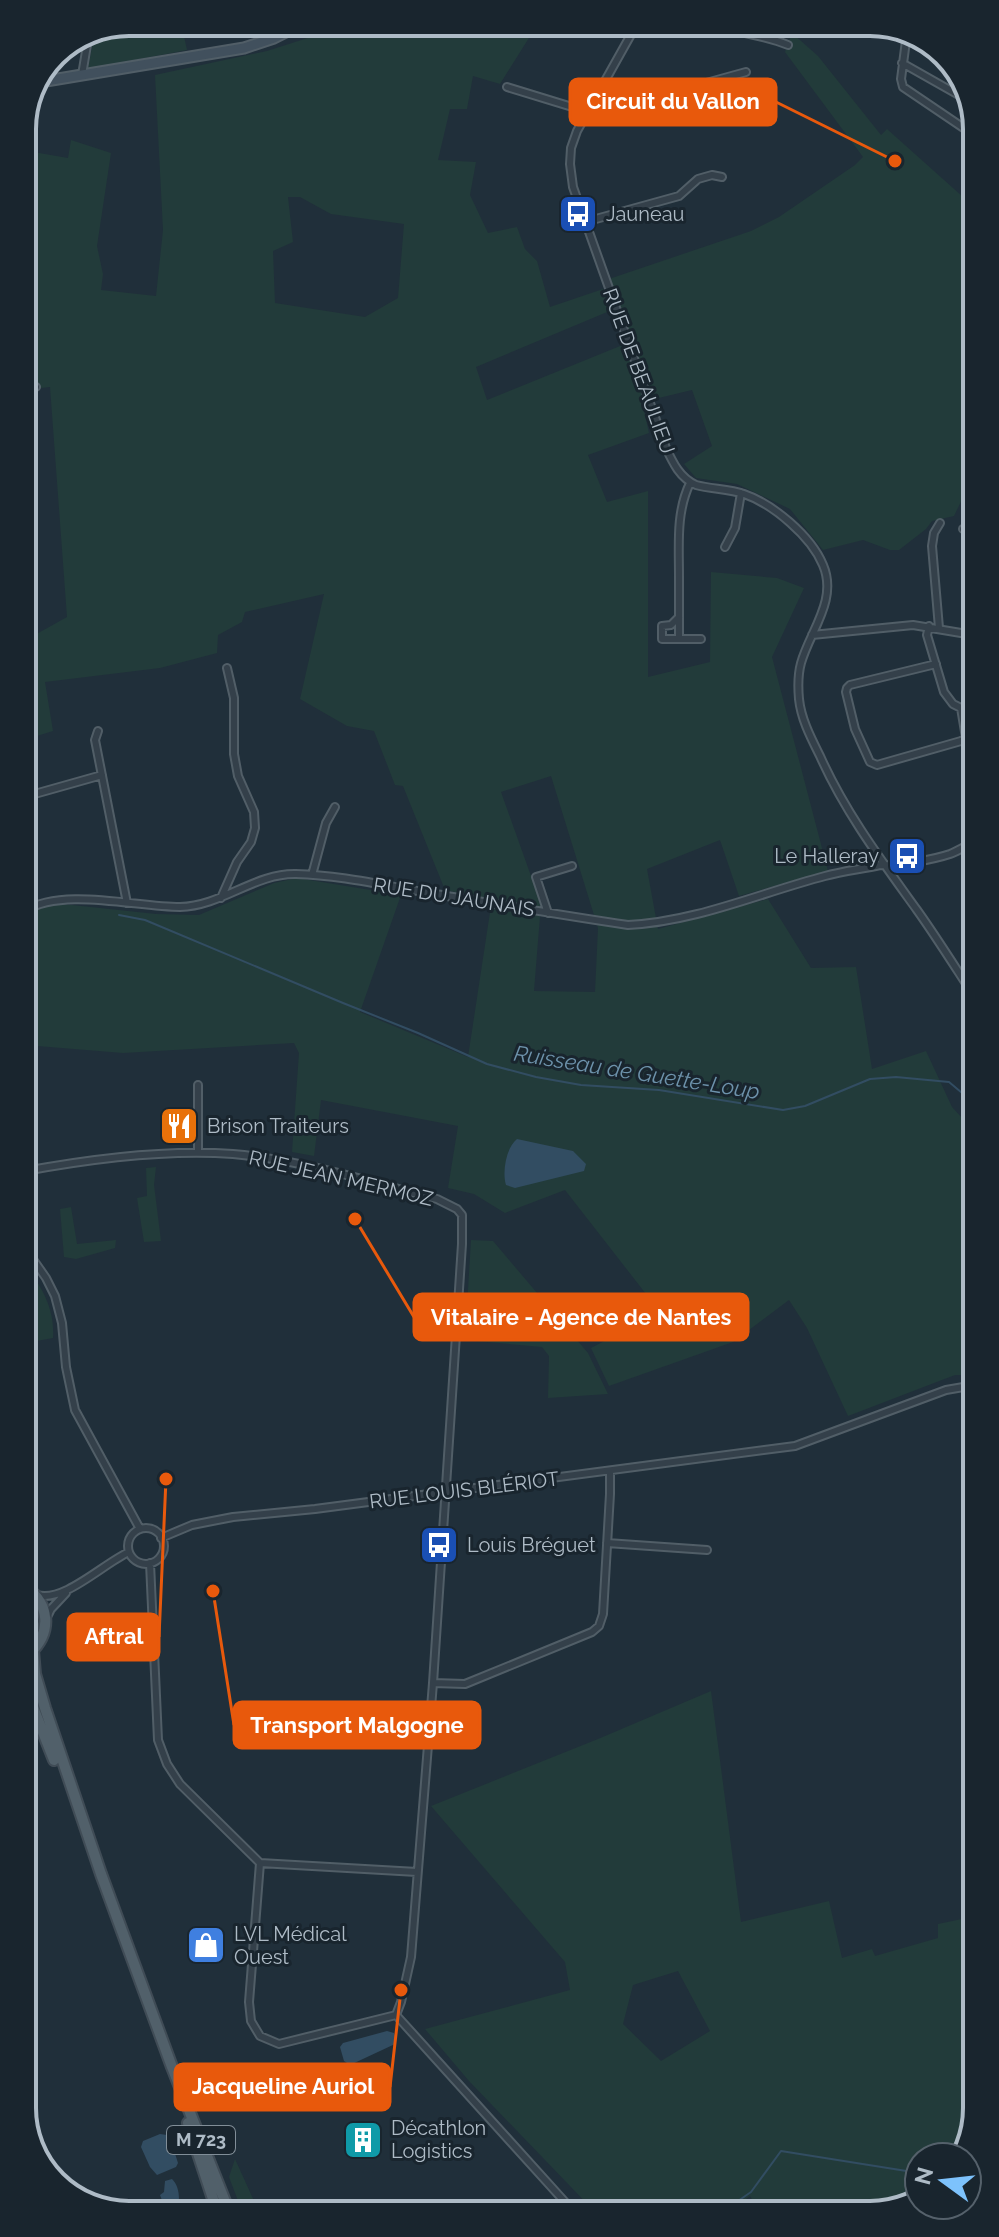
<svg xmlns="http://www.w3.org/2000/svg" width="999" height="2237" font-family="Raleway,sans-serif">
<rect width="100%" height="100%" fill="#202f3a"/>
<path fill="#223b3a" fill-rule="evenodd" d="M129,22H181L187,50L88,69L94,36Z
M327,22H539L500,84L473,76L467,109H450L438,160L476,162L470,195L488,233L517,227L525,249L537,261L550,307L603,289L612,310L476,367L487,400L630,342L609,279L751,231L779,217L855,165L863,157L785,52L792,33L818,56L881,135L887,129L972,205V479L954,516L932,521L926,529L899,550H890L863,540L823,550L790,509L737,484L696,478L684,464L712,446L692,390L642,402L649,433L588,455L607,502L648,491V677L710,662L711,572L777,578L804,588L772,657L828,871L739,896L720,840L647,869L658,929L768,899L811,968L856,967L872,1069L926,1051L952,1107L974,1131L975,1375H955L848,1416L807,1328L789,1300L733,1342L609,1386L591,1348L660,1312L565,1190L505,1213L474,1194L448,1188L458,1126L321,1100L314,1156L292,1152L299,1053L294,1043L123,1053L25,1045L24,916L36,909L51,904L72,905L156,914L199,915L274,883L297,878L401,895L360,1012L468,1057L492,899L445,890L403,786L395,785L374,731L347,726L300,699L324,594L245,612L242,622L218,635L217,653L160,668L45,682L53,731L24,740V641L67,617L50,387L23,390L22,150L68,158L71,140L111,153L97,246L103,274L101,290L156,296L163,230L155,75L267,51L317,35ZM288,197H300L331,214L404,224L398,298L365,317L275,303L273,251L293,242ZM551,776L598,928L595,992L534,991L541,904L501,792Z
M156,1167L154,1185L161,1241L144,1242L137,1198L147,1196L146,1168Z
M71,1207L77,1244L116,1240L115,1248L76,1259L64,1257L60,1209Z
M471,1240L493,1241L588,1353L608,1394L548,1398L549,1356L542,1347L465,1340Z
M25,1265C42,1287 55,1309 53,1338L26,1343Z
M711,1691L741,1922L829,1901L842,1958L872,1949L875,1956L938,1938V1924L976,1916L977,2077L966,2082L977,2100V2109L961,2157H919V2199L905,2209L847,2204L846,2210H758L750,2196L730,2210L594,2211L469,2081L425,2029L570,1990L565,1962L431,1806L598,1739ZM678,1971L710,2031L661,2061L623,2024L633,1985Z
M235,2159L260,2214H243L229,2177Z"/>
<path fill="#324d62" d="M517,1139L573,1151L586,1164L584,1171L515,1188L506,1185C502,1172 506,1148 517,1139Z
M387,2031L394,2033L396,2039L395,2044L350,2065L344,2061L340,2047L343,2043Z
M160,2134L167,2135L170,2138L178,2163L176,2167L157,2175L150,2167L141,2147L143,2141Z
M172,2179C181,2188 180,2203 176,2214H167L160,2195L164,2192L165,2181Z"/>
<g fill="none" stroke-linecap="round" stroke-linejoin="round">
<path stroke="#324d62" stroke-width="2" d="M119,915L145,920L343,1003L418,1033L487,1064L536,1077L581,1085L659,1090L783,1110L805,1106L870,1079L896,1077L949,1082L974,1103
M725,2210L751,2192L781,2151L919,2173"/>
<g stroke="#515e67" stroke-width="10">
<path id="minor" d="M638,22L577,131L571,148L570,164L573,187L666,448C673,463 680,478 696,485C711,489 729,489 744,494C773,504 811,536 823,565C838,600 810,631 801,663C798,674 798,688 799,699C801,719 811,738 820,756C845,812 881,860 917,910C937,938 955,967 974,996
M707,22C733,33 762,34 788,45
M907,33L901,79L903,87L971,133
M902,63L971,102
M82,75L88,39
M507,87L582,110L597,121H602L653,106L659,96L746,72
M585,222L679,196L698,179L712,175L722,177
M23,391L36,387
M963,529L972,530
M725,547L735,528L741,493
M679,617L671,625L662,626V639H679C679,618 679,597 679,576C679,544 676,512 690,483
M929,626L927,635L944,692L953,704L961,708L973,705
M939,628L932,546L934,533L940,523
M812,635L913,625L973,635
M679,639H701
M936,664L850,685L847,688L846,692L855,729L870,762L877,765L961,741L966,738L961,708
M98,731L95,740L127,903
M24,797L102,775
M312,875L326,823L335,807
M221,898L237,862L251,842L255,828L254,812L238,776L234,754V698L227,668
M24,911C64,887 135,907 180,907C222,906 255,873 296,874C338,875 382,885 423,892C491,903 559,915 628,925C695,922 760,893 825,876C843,871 862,869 880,865C895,867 935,859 950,854C958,851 965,846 973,843
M548,913L536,877L572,866
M198,1085V1153
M25,1171C90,1159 167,1149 233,1154C302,1160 370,1182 437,1199L457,1209L462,1215V1244L433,1683L411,1957L401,2002L396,2015
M25,1248L46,1278L55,1296L62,1323L66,1367L75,1410L140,1529
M128 1546a18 18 0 1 1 36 0a18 18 0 1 1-36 0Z
M161,1538L192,1525L233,1517L315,1509L795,1446L946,1390L975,1385
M607,1543L707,1550
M150,1563L158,1740L167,1764L180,1784L260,1863L249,2002L251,2021L260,2036L279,2044L396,2015
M37,1595C64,1603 104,1563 129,1552
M46,1619L51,1609L66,1593
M433,1683L465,1684L592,1632L599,1626L603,1614L610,1494V1471
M260,1863L417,1872
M396,2015L574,2212"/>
</g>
<g stroke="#515e67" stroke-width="13">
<path id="secondary" d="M40,82L244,48L274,38L306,22"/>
</g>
<g stroke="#404c56" stroke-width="14">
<path id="primary" d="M26,1587C50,1605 52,1632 30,1653
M33,1650L35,1674L45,1708L101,1874L172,2067L230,2214
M27,1692L54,1760
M188,2123L218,2214"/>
</g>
<use href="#minor" stroke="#34404a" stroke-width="6"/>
<use href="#secondary" stroke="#41505d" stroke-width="9"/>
<use href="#primary" stroke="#51606a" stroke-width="10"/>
</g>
<defs>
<g id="bus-square" transform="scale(2)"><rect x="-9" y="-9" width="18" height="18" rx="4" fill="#1a4fb4" stroke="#19252e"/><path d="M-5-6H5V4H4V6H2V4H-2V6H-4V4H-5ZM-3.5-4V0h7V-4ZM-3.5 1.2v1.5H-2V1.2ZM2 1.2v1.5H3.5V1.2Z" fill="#fff"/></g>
<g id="restaurant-square" transform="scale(2)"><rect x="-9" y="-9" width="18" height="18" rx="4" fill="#e8710a" stroke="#19252e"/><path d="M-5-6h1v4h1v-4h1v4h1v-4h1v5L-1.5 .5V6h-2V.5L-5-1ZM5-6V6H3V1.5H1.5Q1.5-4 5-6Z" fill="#fff"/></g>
<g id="shop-square" transform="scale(2)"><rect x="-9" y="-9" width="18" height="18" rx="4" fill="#3f7fe0" stroke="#19252e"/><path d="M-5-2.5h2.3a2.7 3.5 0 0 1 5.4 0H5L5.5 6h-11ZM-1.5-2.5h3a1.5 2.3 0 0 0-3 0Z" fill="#fff"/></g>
<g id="building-square" transform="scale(2)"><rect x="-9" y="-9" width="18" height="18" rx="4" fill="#0f9aa8" stroke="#19252e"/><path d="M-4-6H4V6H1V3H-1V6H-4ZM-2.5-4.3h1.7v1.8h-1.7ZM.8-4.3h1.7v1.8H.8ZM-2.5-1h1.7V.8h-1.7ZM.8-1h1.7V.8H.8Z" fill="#fff"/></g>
</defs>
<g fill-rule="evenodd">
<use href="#bus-square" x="578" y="214"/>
<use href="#bus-square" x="907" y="856"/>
<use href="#restaurant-square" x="179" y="1126"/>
<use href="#bus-square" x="439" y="1545"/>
<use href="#shop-square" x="206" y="1945"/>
<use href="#building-square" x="363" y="2140"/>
</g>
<g text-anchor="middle" stroke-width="6" stroke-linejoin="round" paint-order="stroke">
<rect fill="#19252e" stroke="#818e98" stroke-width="2" x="167" y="2126" width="68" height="28" rx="6"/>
<g font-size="18" font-weight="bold" fill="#aebbc6">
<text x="201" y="2146">M 723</text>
</g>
<g font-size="20" fill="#aebbc6" stroke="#19252e" text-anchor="start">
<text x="606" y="221">Jauneau</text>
<text x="879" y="863" text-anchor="end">Le Halleray</text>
<text x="207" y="1133">Brison Traiteurs</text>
<text x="467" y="1552">Louis Bréguet</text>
<text x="234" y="1941">LVL Médical<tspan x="234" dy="23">Ouest</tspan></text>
<text x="391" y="2135">Décathlon<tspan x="391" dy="23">Logistics</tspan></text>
</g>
<g font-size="20" fill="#aebbc6" stroke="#19252e">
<text transform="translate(639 371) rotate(70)" y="7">RUE DE BEAULIEU</text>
<text transform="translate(454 897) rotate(9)" y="7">RUE DU JAUNAIS</text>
<text transform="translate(341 1178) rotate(13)" y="7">RUE JEAN MERMOZ</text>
<text transform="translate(464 1490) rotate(-7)" y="7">RUE LOUIS BLÉRIOT</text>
</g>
<g font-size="22" font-style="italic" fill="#6d92ab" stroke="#19252e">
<text transform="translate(637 1072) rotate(9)" y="8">Ruisseau de Guette-Loup</text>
</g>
</g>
<path d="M0 0H999V2237H0ZM129 36H870A93 93 0 0 1 963 129V2108A93 93 0 0 1 870 2201H129A93 93 0 0 1 36 2108V129A93 93 0 0 1 129 36Z" fill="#19252e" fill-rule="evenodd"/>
<path fill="none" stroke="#aebbc6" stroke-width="4" d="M129 36H870A93 93 0 0 1 963 129V2108A93 93 0 0 1 870 2201H129A93 93 0 0 1 36 2108V129A93 93 0 0 1 129 36Z"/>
<path fill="none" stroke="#e8590c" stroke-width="3" d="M895 161L776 102M355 1219L414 1317M166 1479L159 1637M213 1591L234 1725M401 1990L390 2087"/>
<g fill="#e8590c" stroke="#19252e" stroke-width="3">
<circle cx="895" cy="161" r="8"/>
<circle cx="355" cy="1219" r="8"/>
<circle cx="166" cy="1479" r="8"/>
<circle cx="213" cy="1591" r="8"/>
<circle cx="401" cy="1990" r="8"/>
</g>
<g fill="#e8590c" stroke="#e8590c" stroke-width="3">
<rect x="570" y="79" width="206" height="46" rx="8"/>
<rect x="414" y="1294" width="334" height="46" rx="8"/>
<rect x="68" y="1614" width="91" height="46" rx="8"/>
<rect x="234" y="1702" width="246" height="46" rx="8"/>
<rect x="175" y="2064" width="215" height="46" rx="8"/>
</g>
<g font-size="22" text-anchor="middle" font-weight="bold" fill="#fff">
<text x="673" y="109">Circuit du Vallon</text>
<text x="581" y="1325">Vitalaire - Agence de Nantes</text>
<text x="114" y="1644">Aftral</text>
<text x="357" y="1733">Transport Malgogne</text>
<text x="283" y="2094">Jacqueline Auriol</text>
</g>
<g transform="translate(943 2181) rotate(285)"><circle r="38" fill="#19252e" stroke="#55616b" stroke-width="2"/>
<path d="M0-6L14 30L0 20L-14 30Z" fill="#7dc2fc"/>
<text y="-12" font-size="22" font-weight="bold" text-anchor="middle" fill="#aebbc6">N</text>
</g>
</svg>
